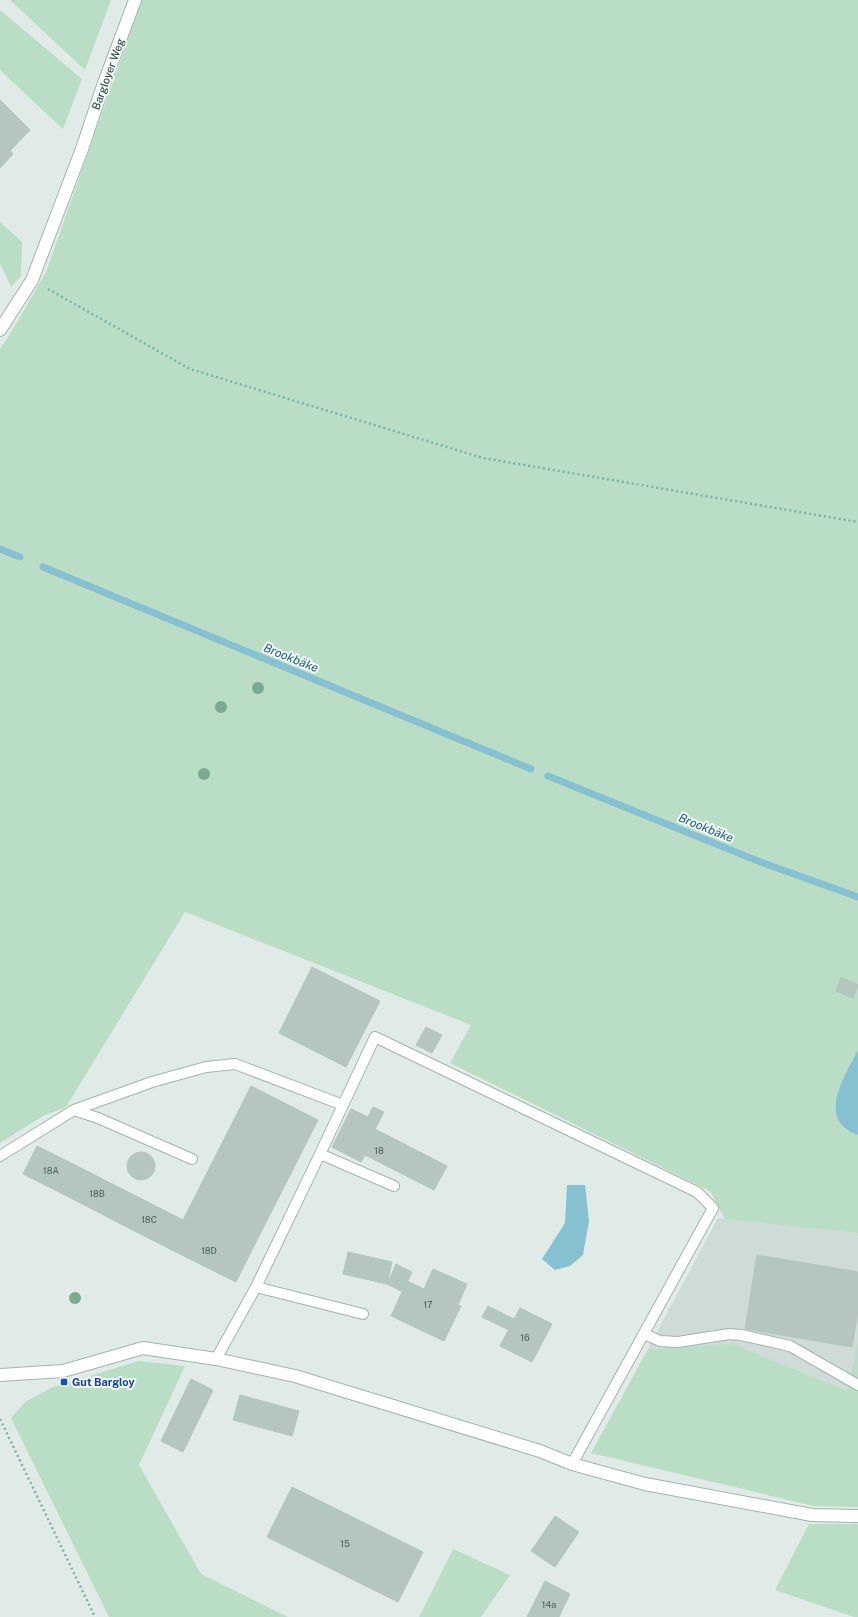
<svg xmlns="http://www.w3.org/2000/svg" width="858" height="1617" font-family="'Public Sans',sans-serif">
<rect width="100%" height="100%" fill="#e0ebe7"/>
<path fill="#cedbd6" d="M718,1218L858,1233V1340L848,1391L733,1344L648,1349Z"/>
<path fill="#b9ddc5" d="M10,0H111L85,70Z
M142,0H858V1233L725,1219L710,1191L450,1063L471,1025L185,912L66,1107L43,1116L0,1143V349L12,331L46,272Z
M0,10L82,79L63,129L0,70Z
M0,222L22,242L21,276L11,287L0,263Z
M858,1340V1507L814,1506L591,1453L648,1349L733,1344L848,1391Z
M139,1361L185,1366L139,1465L201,1574L288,1617H109L11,1418L25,1402L53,1387Z
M809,1524H858V1617H854L775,1590Z
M453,1549L510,1575L481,1617H419Z"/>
<path fill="#87c1d1" d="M858,1050V1135C815,1120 845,1076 858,1050Z
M567,1185H585L589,1221L583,1255L570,1266L555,1270L542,1259L565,1223Z"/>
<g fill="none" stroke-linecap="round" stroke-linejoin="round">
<path stroke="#87c1d1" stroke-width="7" d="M0,549L20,557
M43,567L531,769
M548,776L763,863L858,897"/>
</g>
<path fill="#b5c6c0" stroke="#b3c5be" d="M0,100L30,130L10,151L13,154L0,168Z
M312,967L380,1001L346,1067L279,1033Z
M841,977L858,985L853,998L836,991Z
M426,1027L442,1035L432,1053L416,1045Z
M251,1086L318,1120L250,1254L183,1220Z
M373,1107L384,1112L375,1129L447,1166L434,1190L365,1155L361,1162L332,1147L351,1109L368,1117Z
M37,1146L79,1167L65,1195L23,1174Z
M127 1166a14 14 0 1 1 28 0a14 14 0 1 1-28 0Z
M79,1167L130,1193L115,1221L65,1195Z
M130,1193L183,1220L168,1248L115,1221Z
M183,1220L250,1254L236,1282L168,1248Z
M348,1252L392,1262L387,1284L343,1274Z
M757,1255L858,1272V1311L852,1347L745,1329Z
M396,1264L412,1272L403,1292L387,1284Z
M433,1269L467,1284L458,1305L461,1306L444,1341L391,1316L407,1281L424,1289Z
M488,1306L514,1319L509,1330L482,1317Z
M520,1308L552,1324L532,1362L500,1346Z
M191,1379L213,1390L183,1452L161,1441Z
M240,1395L299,1411L292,1436L233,1420Z
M292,1487L423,1552L398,1602L267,1537Z
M555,1516L579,1532L555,1567L531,1551Z
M545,1581L570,1594L559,1617H527Z"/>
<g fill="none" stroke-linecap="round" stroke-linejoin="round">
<g stroke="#a3b3ae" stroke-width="12">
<path id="service" d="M74,1110L152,1082L206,1067L235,1064L343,1105
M320,1154L375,1037L697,1192L713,1208L572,1464
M0,1156L74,1110L98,1118L192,1159
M256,1287L363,1314
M644,1334L660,1341L678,1342L729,1334L741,1335L790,1346L858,1385
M216,1359L256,1287L320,1154L394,1186"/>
</g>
<g stroke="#a3b3ae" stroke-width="14">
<path id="minor" d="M0,330L32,280L82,149L104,83L135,0
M0,1375L63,1371L143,1348L216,1359L295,1376L540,1451L572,1464L645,1484L812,1515L858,1516"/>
</g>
<path stroke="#80afa3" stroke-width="2.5" stroke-dasharray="2 3" stroke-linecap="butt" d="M48,289L190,369L483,458L858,522
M0,1419L95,1617"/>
<use href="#service" stroke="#fff" stroke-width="10"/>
<use href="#minor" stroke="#fff" stroke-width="12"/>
</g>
<g fill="#7ca991">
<circle cx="258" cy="688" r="6"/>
<circle cx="221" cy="707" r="6"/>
<circle cx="204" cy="774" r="6"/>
<circle cx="75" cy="1298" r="6"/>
</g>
<rect fill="#1a4fb4" stroke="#f1f8f5" stroke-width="1.5" x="60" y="1378" width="8" height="8" rx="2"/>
<g text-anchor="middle" stroke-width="4" stroke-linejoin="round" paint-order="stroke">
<g font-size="9" fill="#465e58">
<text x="379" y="1154">18</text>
<text x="51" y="1174">18A</text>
<text x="97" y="1197">18B</text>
<text x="149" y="1223">18C</text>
<text x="209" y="1254">18D</text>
<text x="428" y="1308">17</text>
<text x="525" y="1341">16</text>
<text x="345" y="1547">15</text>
<text x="549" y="1608">14a</text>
</g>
<g font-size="11" fill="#213c36" stroke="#f1f8f5">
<text transform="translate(108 74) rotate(-70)" y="4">Bargloyer Weg</text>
</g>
<g font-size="11" font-weight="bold" fill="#164399" stroke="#f1f8f5" text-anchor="start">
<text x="72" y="1386">Gut Bargloy</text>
</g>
<g font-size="12" font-style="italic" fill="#1b6278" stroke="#f1f8f5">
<text transform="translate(291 658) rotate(22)" y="4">Brookbäke</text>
<text transform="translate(706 828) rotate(22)" y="4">Brookbäke</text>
</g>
</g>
</svg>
